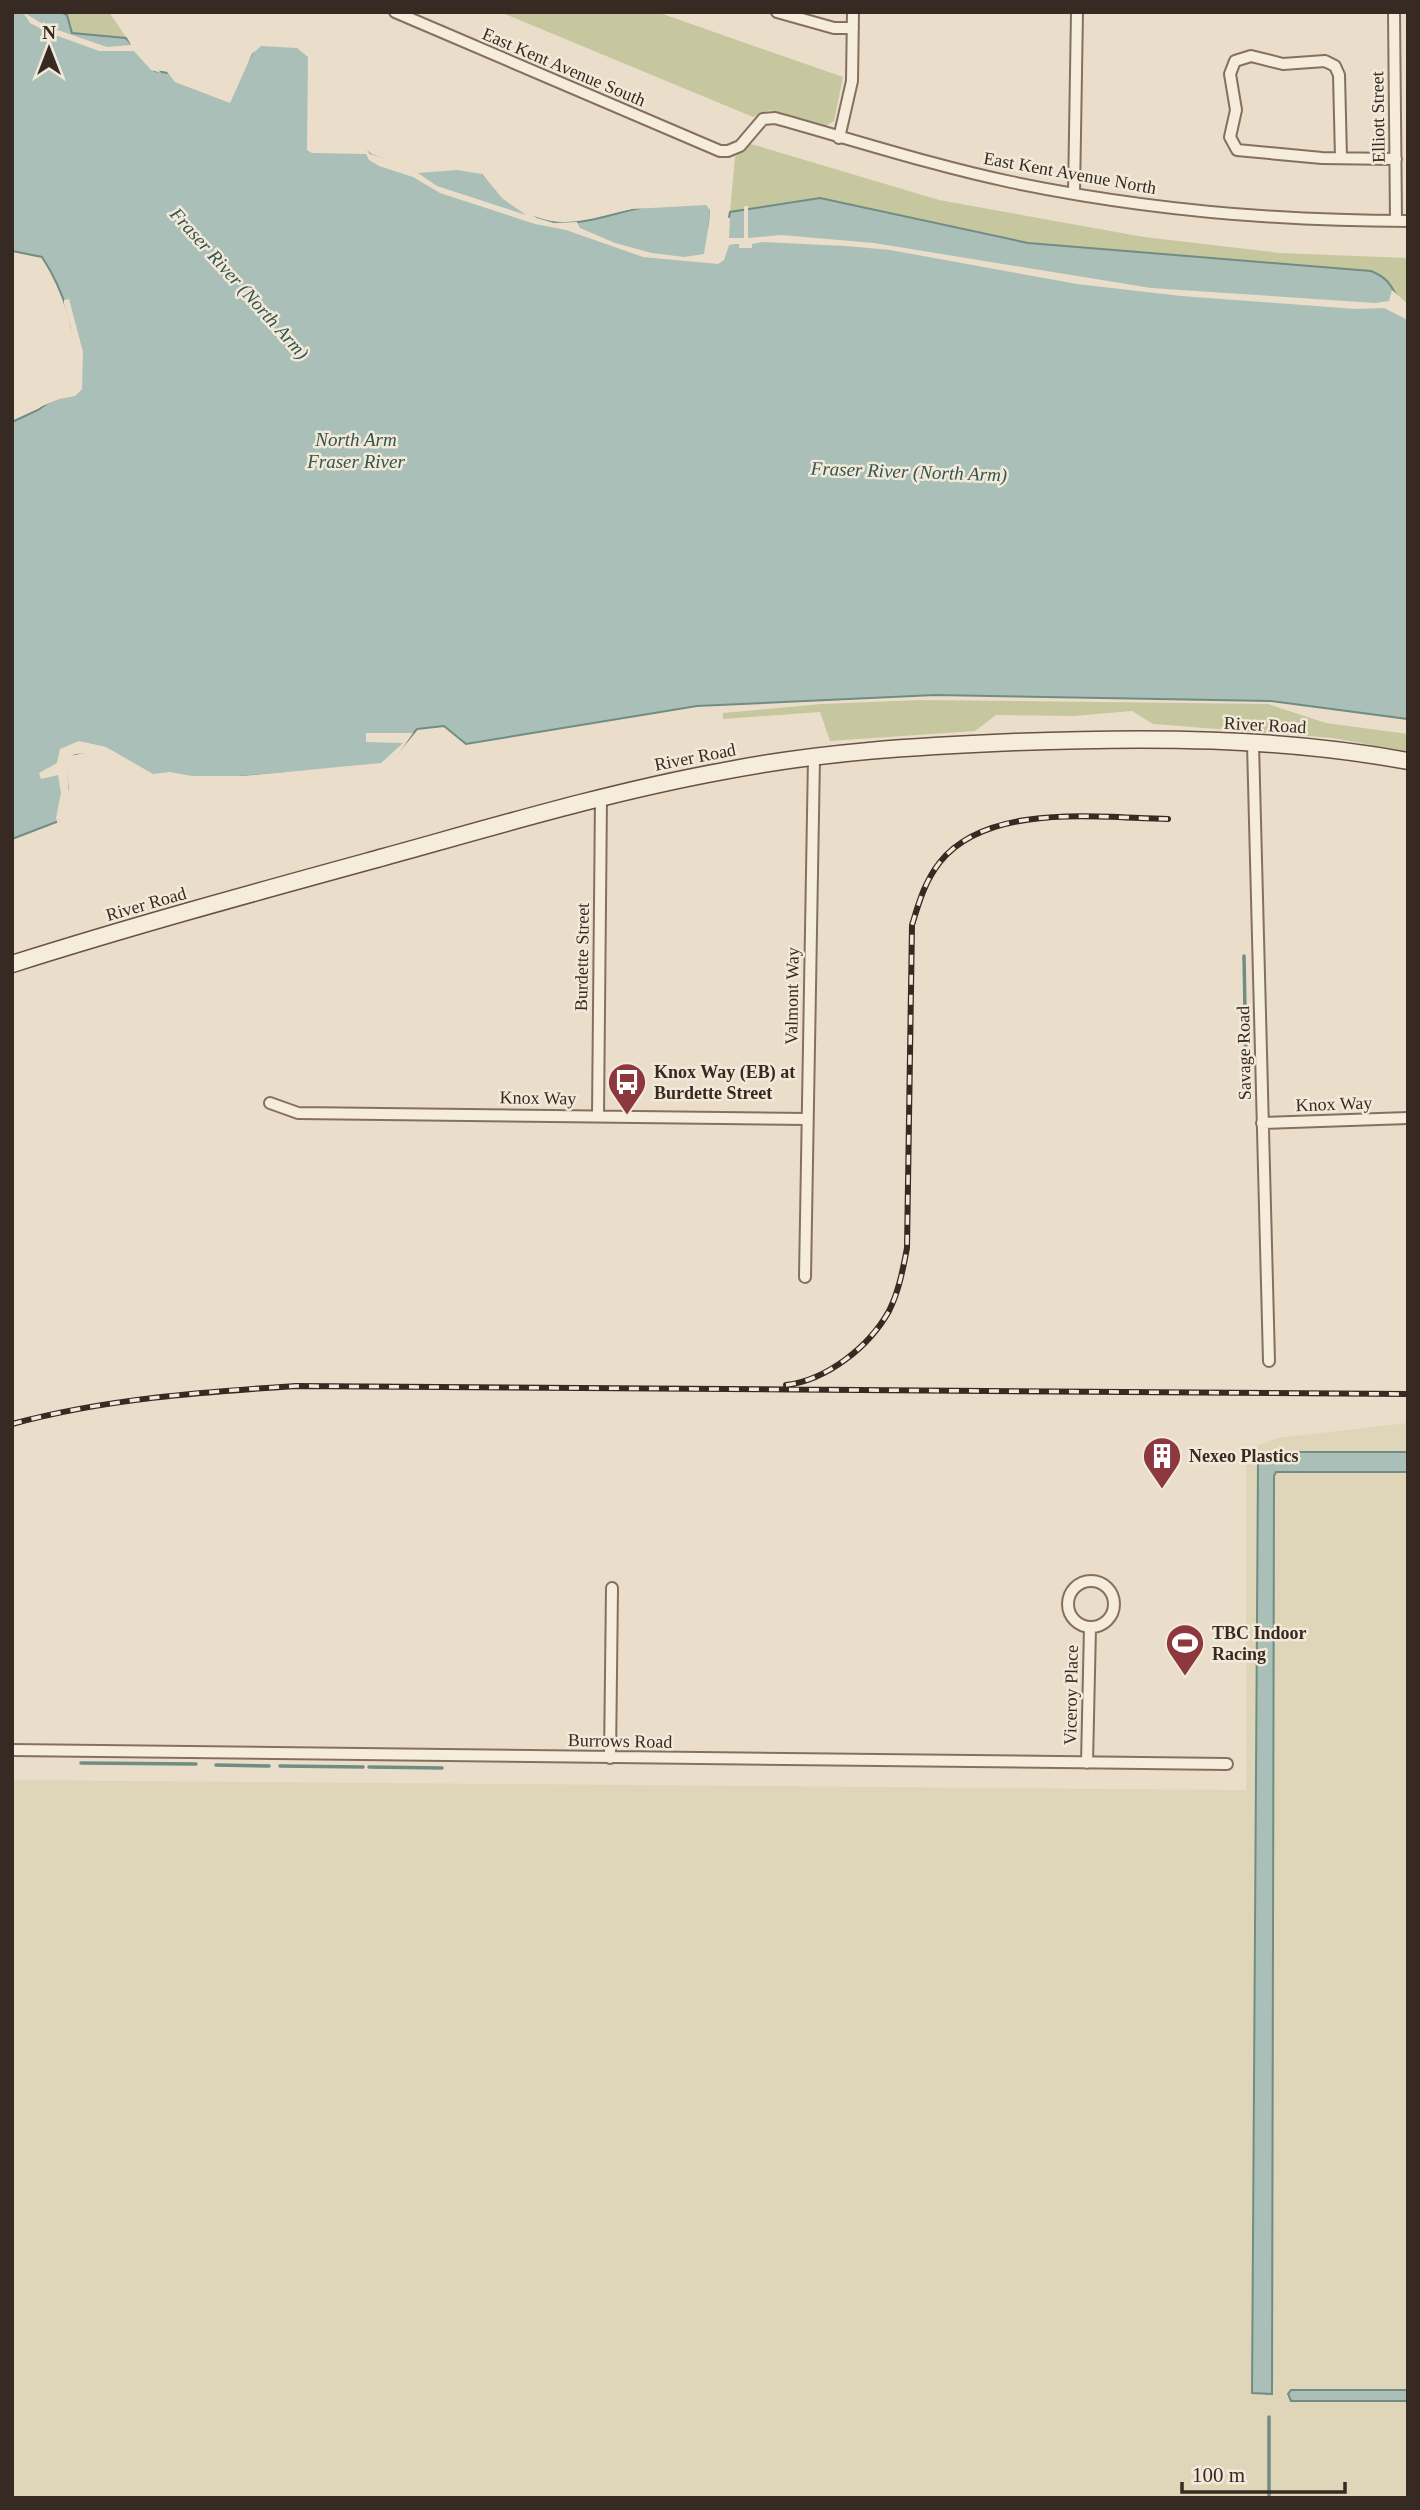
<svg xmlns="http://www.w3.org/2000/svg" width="1420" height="2510" font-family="Georgia,serif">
<rect width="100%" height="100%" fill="#eadeca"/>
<path fill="#dfd5b8" d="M1408,1423V2498H12V1780L1246,1790V1451L1277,1438Z"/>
<path fill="#c6c79f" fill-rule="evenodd" d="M27,12H109L132,46L95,44Z
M500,12H657L843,77L834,121L826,126L770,110L753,117Z
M751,144L939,200L1144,237L1280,253L1408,258V307L1393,291L1389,301L1341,302L1151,288L874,243L781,235L729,238L730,218L791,203L730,212L735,157ZM820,198L1028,243L1350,269L1318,272L1234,267L1151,256L1014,244L868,209L829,201H805Z
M921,700L1268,704L1326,723L1408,734V752L1333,738L1153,724L1132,711L1074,716L996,715L975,731L830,741L820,712L723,719V713L821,704Z"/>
<path fill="#aabfb7" stroke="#718d83" stroke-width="2" d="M12,12H61L67,15L72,33L126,38L155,71L175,74L215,94L232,88L260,40L302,41L315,53L312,143L321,149H364L371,155L414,169H478C490,181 500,194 513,204C560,244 610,209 663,204C680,203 696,199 711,206L707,258L722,257L730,212L820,198L1028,243L1371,271C1398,282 1389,295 1408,307V719L1271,701L935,695L697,706L466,744L444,726L417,729L394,757L382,765L192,781L146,774L95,750L64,756L68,790L59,821L12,839V422L38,410L79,381C77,337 67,295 42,257L12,251Z
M1291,1452H1408V1472H1276L1274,1476L1272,2394L1252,2393L1258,1464Z
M1291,2390H1408V2401H1291L1288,2394Z"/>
<path fill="#eadeca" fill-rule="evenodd" d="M23,12L46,26L107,47L131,45L125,34L128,35L161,73L151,70L134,51H99L47,32L30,23Z
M258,37L303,38L317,51L316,141L322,145L364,146L370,154L414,166H478L493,176L512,201L537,218L554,223L577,222L580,228L615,243L652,253L684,257L704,254L709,223L710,210L706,205L632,209L596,217L634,203L701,198L712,204L716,211L709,256L719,255L725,217L730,218L729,238H744V206H748V238L781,235L874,243L1151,288L1375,303L1389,301L1392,290L1408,304V320L1384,308L1356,309L1181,296L1077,284L890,250L846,246L762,242L752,244V248H739V244H735L729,245L724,260L718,264L643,257L566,230L535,224L440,193L413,177L379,166L369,160L366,154L312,153L307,150L308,57L297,48L261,46L252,54L230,103L175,82L164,68L176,71L216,90L229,85L245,48ZM457,170L482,174L503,199L526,215L437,186L418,173Z
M69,299L83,352L82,389L75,396L59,399L33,410L75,381L71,328L64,304V300Z
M366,733H413L392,763L376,770L249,783L191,784L132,773L93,753L75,754L66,759L70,804L58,825L56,818L61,793L58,775L41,779L39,773L57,763L60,749L79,741L106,747L153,774L170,772L192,776H242L381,763L403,743L366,742Z"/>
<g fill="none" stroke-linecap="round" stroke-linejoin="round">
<path stroke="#718d83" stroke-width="3.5" d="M1244,956L1246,1066
M81,1763L196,1764
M216,1765L269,1766
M280,1766L363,1767
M369,1767L442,1768
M1269,2417V2498"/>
<g stroke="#857060" stroke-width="14">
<path id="street" d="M395,12L720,151H728L740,146L763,119L775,118C854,140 931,165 1011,182C1141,209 1275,221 1408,221
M777,12L834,28H853
M1394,12L1396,221
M839,138L852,81L853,12
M1341,158L1339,75L1335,66L1325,61L1283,64L1251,56L1235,61L1230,74L1236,110L1230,137L1237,150L1322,158L1396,159
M1074,194L1077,12
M1253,744L1269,1361
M270,1103L298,1113L807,1119
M598,1116L601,798
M1262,1123L1408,1118
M805,1277L814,757
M1068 1604a23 23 0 1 1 46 0a23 23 0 1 1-46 0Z
M12,1750L1227,1764
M610,1758L612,1588
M1087,1763L1090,1627"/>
</g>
<g stroke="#675243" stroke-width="19">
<path id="secondary" d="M12,964C135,925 260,891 384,857C496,826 609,792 724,771C820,752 918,746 1015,742C1146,737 1279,737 1408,761"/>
</g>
<use href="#street" stroke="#f6ecdc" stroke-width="10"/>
<use href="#secondary" stroke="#f6ecdc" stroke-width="16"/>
<g stroke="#372a22" stroke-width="6">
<path id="rail" d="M786,1385C827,1380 869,1347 889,1311C899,1291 903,1269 907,1248L912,925C919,902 925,881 940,862C988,802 1100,818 1168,819
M12,1424C104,1399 201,1392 296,1386L1408,1394"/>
</g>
<use href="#rail" stroke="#f2e9d9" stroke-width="3.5" stroke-dasharray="10" stroke-linecap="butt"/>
</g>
<defs>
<g id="bus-pin" transform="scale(2.0125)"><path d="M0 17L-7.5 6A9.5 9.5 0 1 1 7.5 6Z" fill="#8d373f" stroke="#f2e9d9"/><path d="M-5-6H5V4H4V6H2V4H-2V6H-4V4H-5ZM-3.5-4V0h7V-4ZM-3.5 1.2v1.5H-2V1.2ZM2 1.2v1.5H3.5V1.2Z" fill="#fff"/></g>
<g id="building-pin" transform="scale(2.0125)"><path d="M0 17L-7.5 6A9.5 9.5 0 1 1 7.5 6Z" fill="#8d373f" stroke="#f2e9d9"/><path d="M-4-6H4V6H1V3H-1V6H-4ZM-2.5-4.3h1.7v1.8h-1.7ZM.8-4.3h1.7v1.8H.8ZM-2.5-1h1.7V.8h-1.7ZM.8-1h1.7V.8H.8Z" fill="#fff"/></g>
<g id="stadium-pin" transform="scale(2.0125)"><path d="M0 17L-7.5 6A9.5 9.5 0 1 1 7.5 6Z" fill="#8d373f" stroke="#f2e9d9"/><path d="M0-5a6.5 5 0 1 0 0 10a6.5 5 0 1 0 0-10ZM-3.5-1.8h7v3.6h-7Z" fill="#fff"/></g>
</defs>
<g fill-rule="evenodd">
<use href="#bus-pin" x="627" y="1082"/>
<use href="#building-pin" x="1162" y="1456"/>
<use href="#stadium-pin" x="1185" y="1643"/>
</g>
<g text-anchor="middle" stroke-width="5" stroke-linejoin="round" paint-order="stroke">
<g font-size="18" fill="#372a22" stroke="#f2e9d9">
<text transform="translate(564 67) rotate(23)" y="6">East Kent Avenue South</text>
<text transform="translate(1378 117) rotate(-91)" y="6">Elliott Street</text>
<text transform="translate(1070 173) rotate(10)" y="6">East Kent Avenue North</text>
<text transform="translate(1265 725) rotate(3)" y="6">River Road</text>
<text transform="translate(695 757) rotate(-11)" y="6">River Road</text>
<text transform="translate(146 904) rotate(-16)" y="6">River Road</text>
<text transform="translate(582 957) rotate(-89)" y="6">Burdette Street</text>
<text transform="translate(792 996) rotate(-89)" y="6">Valmont Way</text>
<text transform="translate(1244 1053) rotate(-91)" y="6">Savage Road</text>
<text transform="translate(538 1098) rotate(1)" y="6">Knox Way</text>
<text transform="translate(1334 1104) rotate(-2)" y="6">Knox Way</text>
<text transform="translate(1071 1695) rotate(-89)" y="6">Viceroy Place</text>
<text transform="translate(620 1741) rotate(1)" y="6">Burrows Road</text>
</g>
<g font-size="18" font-weight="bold" fill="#372a22" stroke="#f2e9d9" text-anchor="start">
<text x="654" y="1078">Knox Way (EB) at<tspan x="654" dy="21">Burdette Street</tspan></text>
<text x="1189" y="1462">Nexeo Plastics</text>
<text x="1212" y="1639">TBC Indoor<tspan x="1212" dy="21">Racing</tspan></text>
</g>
<g font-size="19" font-style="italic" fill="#335550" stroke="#f2e9d9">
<text transform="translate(240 283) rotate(48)" y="7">Fraser River (North Arm)</text>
<text x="356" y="446">North Arm<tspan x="356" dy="22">Fraser River</tspan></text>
<text transform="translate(909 471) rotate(2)" y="7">Fraser River (North Arm)</text>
</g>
</g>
<rect width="1420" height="2510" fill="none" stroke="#372a22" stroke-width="28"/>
<g transform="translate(49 49)" stroke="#f2e9d9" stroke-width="5" paint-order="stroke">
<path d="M0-5L12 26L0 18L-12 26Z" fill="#372a22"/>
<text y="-10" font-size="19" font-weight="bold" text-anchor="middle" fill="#372a22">N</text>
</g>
<path d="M1182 2482v10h163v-10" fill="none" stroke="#372a22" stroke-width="3.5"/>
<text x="1192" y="2482" font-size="21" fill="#372a22" stroke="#f2e9d9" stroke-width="5" paint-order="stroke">100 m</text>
</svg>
